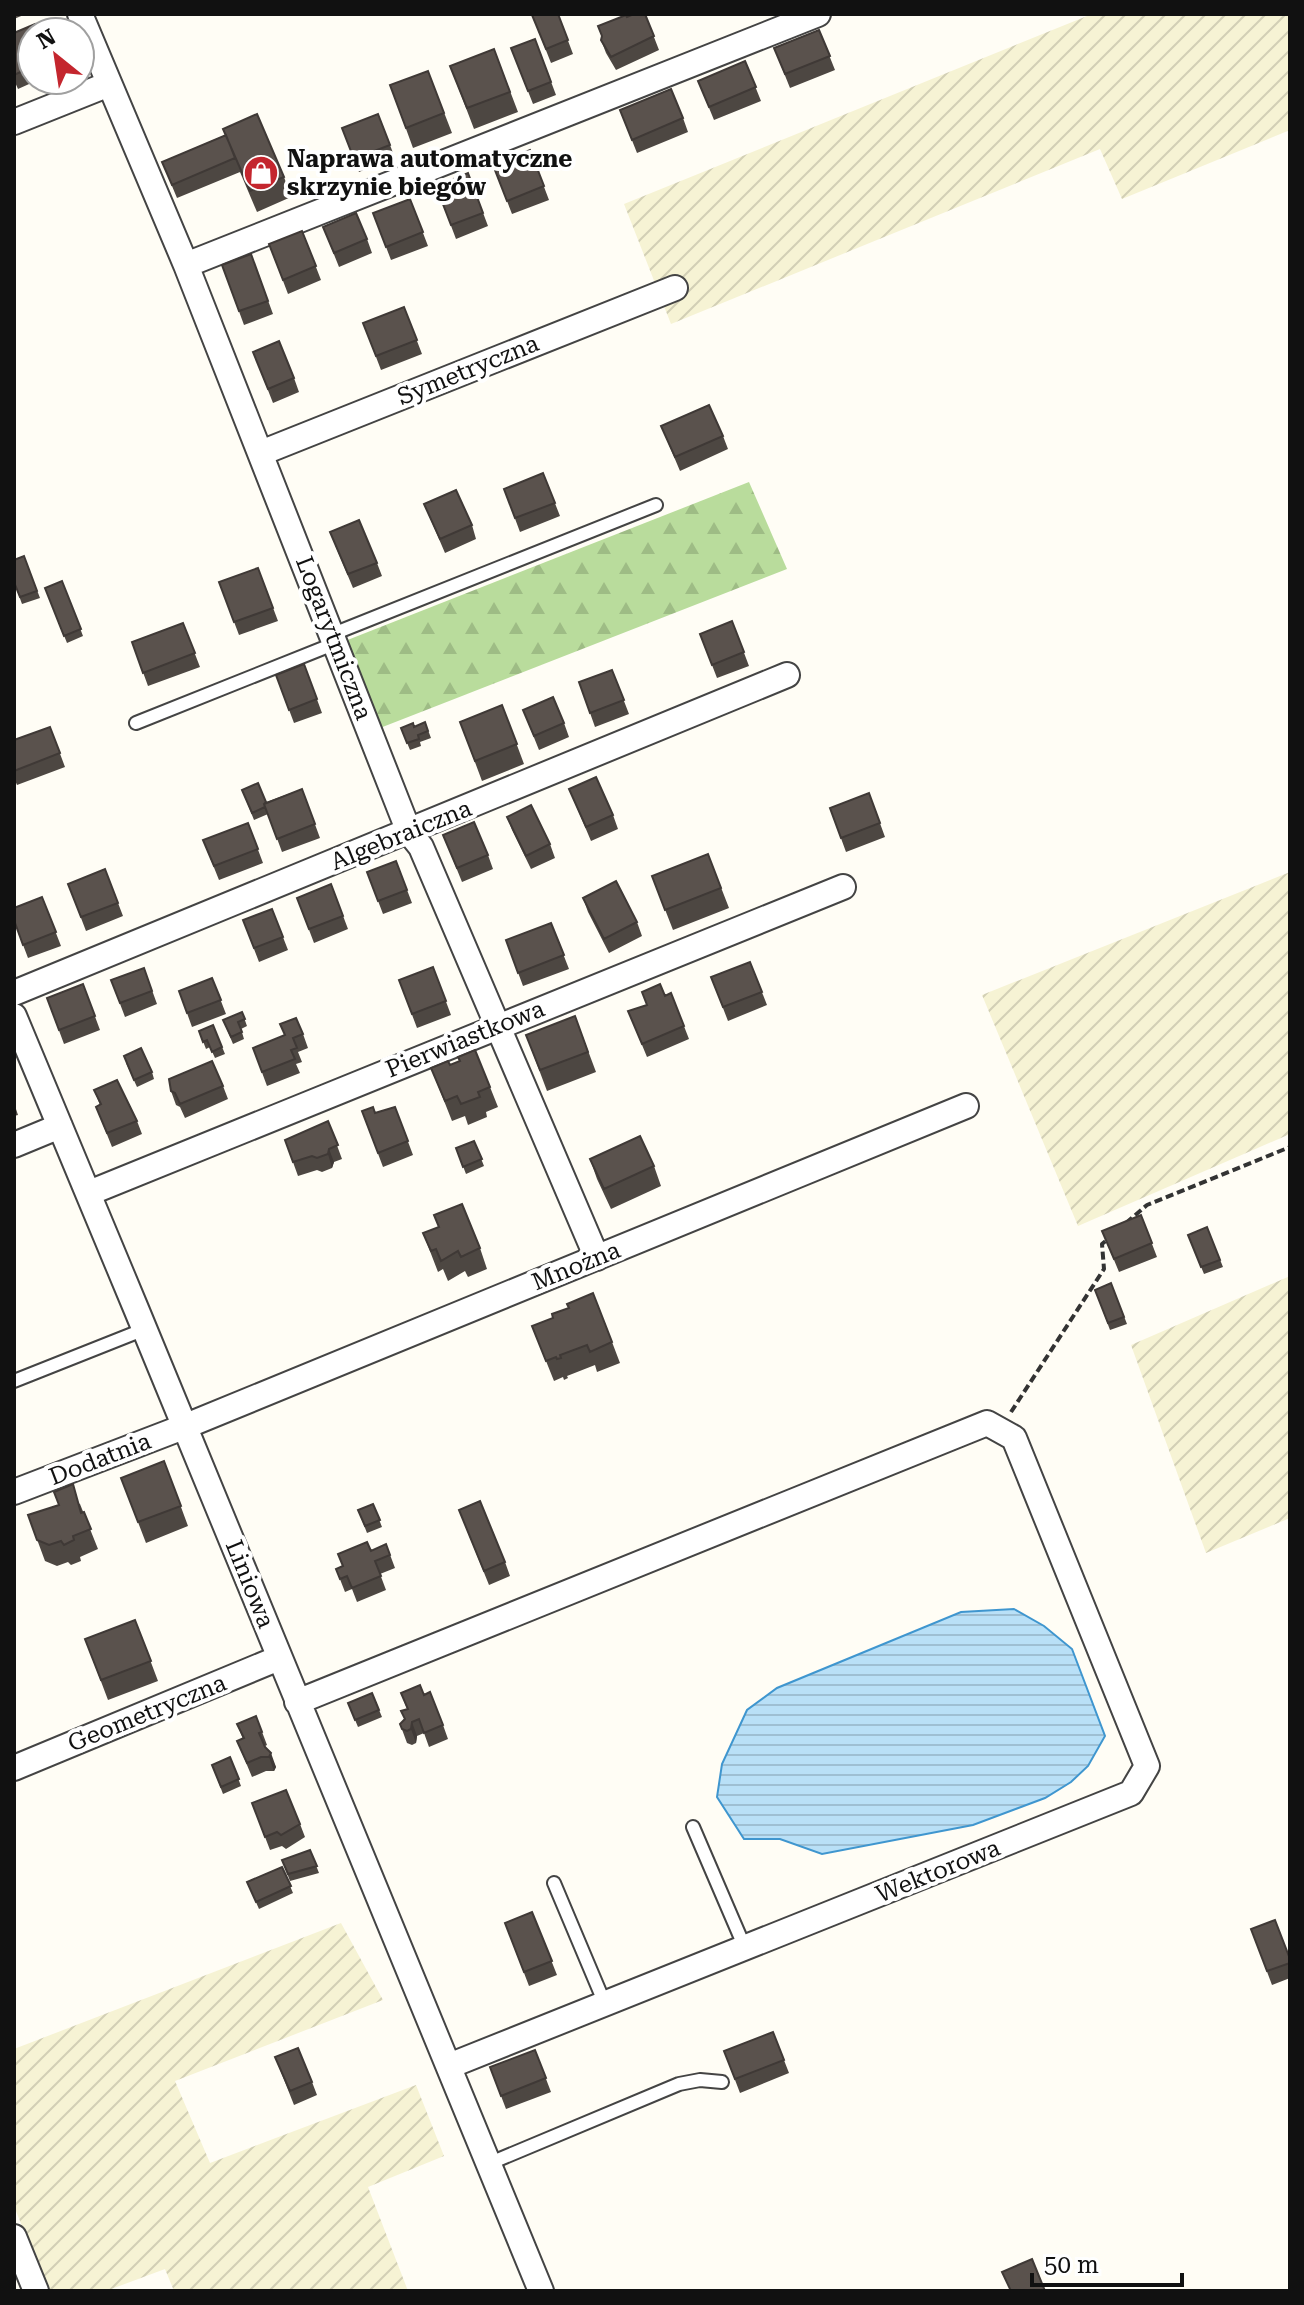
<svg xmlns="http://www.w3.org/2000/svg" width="1304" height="2305" font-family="'Roboto Serif',serif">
<defs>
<pattern id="farmland-furrows" width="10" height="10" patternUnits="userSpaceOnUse" patternTransform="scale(2)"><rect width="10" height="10" fill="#f6f3d4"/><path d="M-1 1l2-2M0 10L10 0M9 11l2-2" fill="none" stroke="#d2cfb5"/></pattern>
<pattern id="forest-firs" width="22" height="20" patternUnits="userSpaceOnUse" patternTransform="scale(2)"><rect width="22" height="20" fill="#b9dc9c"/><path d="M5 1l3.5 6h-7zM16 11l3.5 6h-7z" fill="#9ebc85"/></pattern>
<pattern id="water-rules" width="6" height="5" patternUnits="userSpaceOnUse" patternTransform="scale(2)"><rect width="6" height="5" fill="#b9e0f7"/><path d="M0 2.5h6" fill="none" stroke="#9ebfd3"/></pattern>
</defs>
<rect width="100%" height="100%" fill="#fffdf5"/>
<path fill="url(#farmland-furrows)" d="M1092,14H1290V130L1122,199L1100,149L671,324L624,204Z
M1290,872V1134L1078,1226L982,995Z
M1290,1276V1518L1206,1553L1131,1345Z
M341,1923L383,2000L175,2081L210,2163L416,2085L444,2156L368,2187L408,2291H174L165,2269L106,2291H48L14,2206V2049Z"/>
<path fill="url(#forest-firs)" d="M749,482L787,569L380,728L345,641Z"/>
<path fill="url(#water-rules)" stroke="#3f96cf" stroke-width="2" d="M1014,1609L1044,1626L1072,1649L1105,1736L1088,1766L1071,1782L1045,1798L973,1825L822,1854L780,1839H744L717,1797L722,1764L747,1710L777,1688L961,1612Z"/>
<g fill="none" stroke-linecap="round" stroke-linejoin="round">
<g stroke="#444" stroke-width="16">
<path id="service" d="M333,634L656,505
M136,723L336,643
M14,1381L145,1329
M693,1827L745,1948
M554,1883L605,2004
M488,2164L679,2084L700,2080L722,2082"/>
</g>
<g stroke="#444" stroke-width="28">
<path id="minor" d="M80,14L186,265L409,832L421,847L597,1258
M14,122L109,84
M186,265L818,14
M261,453L675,288
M14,993L787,675
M14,1016C192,1440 365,1866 541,2291
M14,1145L60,1126
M89,1193L843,887
M14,1492L186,1426L966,1106
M297,1702L987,1423L1014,1438L1147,1766L1131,1793L449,2066
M14,1768L279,1658
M14,2237L36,2291"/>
</g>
<path stroke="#333" stroke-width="4" stroke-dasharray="8 4" stroke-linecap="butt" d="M1126,1223L1147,1205L1290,1147
M1011,1412L1104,1269L1102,1244L1108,1239"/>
<use href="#service" stroke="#fff" stroke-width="12"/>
<use href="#minor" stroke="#fff" stroke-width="24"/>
</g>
<path fill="#4d4742" d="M14,14H26L14,19Z
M558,14L573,54L551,63L532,15Z
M645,14L659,50L616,70L606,53L601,40Z
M819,30L835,70L790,88L774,48Z
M32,32V80H38L18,89L14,80V33Z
M535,39L556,95L533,104L511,48Z
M494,49L518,112L474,129L450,66Z
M745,61L761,101L714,120L698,81Z
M428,71L452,133L413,148L390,85Z
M620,110L683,118L688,132L637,153Z
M378,114L395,158L359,172L342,128Z
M225,135L284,177L291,197L257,212L237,165L240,172L177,198L162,162Z
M530,150L549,200L512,214L493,165Z
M468,173L488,226L456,239L436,186Z
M410,199L428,246L391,260L373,213Z
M323,227L367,239L372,253L339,267Z
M302,231L321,280L288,294L269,244Z
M251,254L273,314L244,325L222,265Z
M404,307L422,354L381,370L363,323Z
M253,352L294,378L299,392L273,403Z
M661,426L723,436L728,449L680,471Z
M543,473L560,516L520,532L504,489Z
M424,504L472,525L476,539L445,553Z
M335,545L377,563L382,576L353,588Z
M24,556L40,598L22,604L14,582Z
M258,568L278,621L239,635L219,582Z
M62,581L83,636L67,643L45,588Z
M732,621L749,666L717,678L700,634Z
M183,623L200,667L148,686L132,642Z
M304,664L322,713L294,723L276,675Z
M612,670L629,714L595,727L579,682Z
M502,705L524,764L482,781L460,722Z
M523,710L564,723L569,737L539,750Z
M425,722L431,738L420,742L421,746L410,750L401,728L414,727Z
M50,727L65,767L17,785L14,778V740Z
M302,789L320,838L282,852L268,814L254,820L242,790L266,802Z
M569,789L613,815L618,829L591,841Z
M869,793L885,837L846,852L830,808Z
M507,817L550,844L555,858L531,869L512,830Z
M248,823L263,863L219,880L203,840Z
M443,835L488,855L493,869L462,882Z
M708,854L729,908L673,930L652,876Z
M396,861L412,903L383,914L367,872Z
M105,869L123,916L86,931L68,884Z
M331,884L348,929L314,943L297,898Z
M42,897L61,946L28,958L14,921Z
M583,898L637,922L642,936L609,953L588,912Z
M272,909L288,950L259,962L243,920Z
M551,923L569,969L523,986L506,940Z
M750,962L767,1005L728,1021L711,977Z
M433,967L451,1015L417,1028L399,980Z
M144,968L157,1004L125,1017L111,980Z
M212,978L226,1014L192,1027L179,991Z
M83,984L100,1030L64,1044L47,998Z
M671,993L689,1039L647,1057L628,1011L647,1005Z
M242,1012L247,1026L241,1029L244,1039L233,1044L223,1020Z
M575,1016L596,1072L547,1091L526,1035Z
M213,1025L225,1054L215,1058L210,1047L206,1049L199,1031Z
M303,1034L308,1048L298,1052L302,1062L296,1064L300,1073L267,1086L253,1048Z
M126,1063L152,1072L154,1079L137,1087Z
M450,1065L490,1087L498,1107L486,1112L487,1117L468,1125L465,1116L452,1121L431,1068Z
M223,1086L228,1099L185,1118L180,1107L176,1105L171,1091Z
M94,1090L137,1121L142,1134L112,1147L96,1107L100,1105Z
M14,1103L18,1115L14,1116Z
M395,1107L413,1155L383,1167L362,1111L375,1113Z
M328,1121L342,1159L334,1162L332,1168L322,1172L317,1170L298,1176L285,1140Z
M474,1141L484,1166L466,1174L456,1148Z
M590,1159L654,1166L661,1186L611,1209L597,1179Z
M1141,1215L1157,1257L1119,1272L1102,1231Z
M1207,1227L1223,1267L1204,1274L1188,1235Z
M423,1233L480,1248L487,1269L468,1277L465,1271L448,1281L443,1269L438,1272Z
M1111,1283L1127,1324L1110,1330L1095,1290Z
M532,1326L612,1342L620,1363L597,1372L595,1365L567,1376L568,1378L564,1380L563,1377L554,1381Z
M164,1461L188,1526L146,1543L121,1478Z
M54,1492L80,1504L98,1549L80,1557L81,1561L71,1565L68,1562L57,1566L45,1561L28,1515L59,1505Z
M373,1504L382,1527L367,1533L358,1510Z
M464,1523L505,1562L510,1576L489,1585Z
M386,1544L395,1568L380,1574L386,1590L357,1602L352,1589L345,1592L336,1569L371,1551Z
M135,1620L158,1681L108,1700L85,1639Z
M372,1693L382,1717L358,1727L348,1703Z
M401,1693L424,1695L443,1725L448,1739L429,1747L424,1733L417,1736L416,1743L412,1745L407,1743L400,1724L404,1719L407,1709Z
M256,1716L267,1745L265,1746L276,1767L274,1771H266L252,1777L237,1741L243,1739L237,1724Z
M230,1757L241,1786L223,1794L212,1765Z
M252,1803L300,1824L305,1837L286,1849L282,1846L270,1850Z
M310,1850L319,1873L290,1881L282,1860Z
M282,1867L293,1893L259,1909L247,1882Z
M532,1912L557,1975L529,1986L505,1923Z
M1251,1929L1290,1959V1978L1272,1985Z
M773,2032L789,2073L740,2093L724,2051Z
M535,2050L551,2092L506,2109L490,2067Z
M275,2057L312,2082L317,2095L294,2105Z"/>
<path fill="#3f3936" d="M329,1149L334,1162L332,1168L328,1154Z
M412,1722L417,1736L416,1743L411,1729Z
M271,1753L276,1767L274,1771L269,1757Z"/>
<path fill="#5a524d" stroke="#3f3936" stroke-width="2" d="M534,14H558L568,40L546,49L532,15Z
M634,14H645L654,36L611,57L601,40L602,36L598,26L626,15L627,17Z
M35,24L39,32H32V67L14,75V33Z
M819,30L830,56L785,74L774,48Z
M535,39L551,82L528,91L511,48Z
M494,49L510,92L467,108L450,66Z
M745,61L756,87L709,107L698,81Z
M428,71L444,113L406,128L390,85Z
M671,89L683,118L632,140L620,110Z
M257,114L284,177L250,191L223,129Z
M378,114L390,145L354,159L342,128Z
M226,135L235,158L172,185L162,162Z
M530,150L544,186L507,201L493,165Z
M468,173L483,213L451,225L436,186Z
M410,199L423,232L386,247L373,213Z
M356,213L367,239L334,253L323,227Z
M302,231L316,266L283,280L269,244Z
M251,254L268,301L239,311L222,265Z
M404,307L417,340L376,356L363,323Z
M279,341L294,378L268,389L253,352Z
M709,405L723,436L675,457L661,426Z
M543,473L555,503L515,518L504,489Z
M456,490L472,525L440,539L424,504Z
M359,520L377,563L348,574L330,532Z
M24,556L37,591L20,597L14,582V560Z
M258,568L273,608L234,622L219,582Z
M62,581L81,629L64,636L45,588Z
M732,621L744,652L712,665L700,634Z
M183,623L195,653L143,673L132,642Z
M304,664L317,699L289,710L276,675Z
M612,670L624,700L590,713L579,682Z
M553,697L564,723L534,736L523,710Z
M502,705L517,744L475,761L460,722Z
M425,722L428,731L418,735L419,739L407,743L401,728L413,723L414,727Z
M50,727L60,753L14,771V740Z
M596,777L613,815L586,827L569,789Z
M258,783L266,802L264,804L265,807L252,813L242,790Z
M302,789L315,824L277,839L264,804Z
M869,793L880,823L841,838L830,808Z
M531,805L550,844L526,856L507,817Z
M474,822L488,855L457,868L443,835Z
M248,823L258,849L214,866L203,840Z
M708,854L721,888L665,910L652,876Z
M396,861L407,890L378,901L367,872Z
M105,869L118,903L81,917L68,884Z
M616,881L637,922L604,939L583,898Z
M331,884L343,916L309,929L297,898Z
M42,897L56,932L23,945L14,920V908Z
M272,909L283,937L254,948L243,920Z
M551,923L564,955L518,973L506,940Z
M750,962L762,992L723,1007L711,977Z
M433,967L446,1001L412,1014L399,980Z
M144,968L152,991L120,1003L111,980Z
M212,978L221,1000L187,1013L179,991Z
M83,984L95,1016L59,1030L47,998Z
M660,984L665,996L671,993L684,1026L642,1044L628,1011L647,1005L642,992Z
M242,1012L245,1019L238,1022L242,1032L231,1037L223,1020Z
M575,1016L588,1052L540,1070L526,1035Z
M296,1018L303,1034L293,1038L297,1048L291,1050L295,1059L262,1072L253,1048L285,1035L280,1024Z
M213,1025L222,1047L212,1052L207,1040L203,1042L199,1031Z
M141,1048L152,1072L134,1080L124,1056Z
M475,1050L490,1087L478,1092L480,1097L461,1104L457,1096L445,1101L431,1068L448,1061L450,1065L460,1061L458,1057Z
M212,1061L223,1086L180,1104L175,1093L171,1091L169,1079Z
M117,1080L137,1121L107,1133L96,1107L101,1104L94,1090Z
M373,1107L375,1113L395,1107L408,1141L378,1153L362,1111Z
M328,1121L338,1145L329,1149L328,1154L317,1158L312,1156L293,1162L285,1140Z
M640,1136L654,1166L604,1189L590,1159Z
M474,1141L482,1159L463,1167L456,1148Z
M462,1204L480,1248L461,1257L458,1251L441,1261L436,1249L431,1251L423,1233L439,1227L434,1215Z
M1141,1215L1152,1243L1114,1259L1102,1231Z
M1207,1227L1220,1260L1201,1267L1188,1235Z
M1111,1283L1124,1317L1108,1323L1095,1290Z
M593,1293L612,1342L590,1352L587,1345L560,1355L561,1358L557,1359L556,1357L546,1361L532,1326L553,1318L552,1314L569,1308L567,1304Z
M164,1461L181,1506L138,1522L121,1478Z
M73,1484L81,1513L84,1512L91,1529L73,1536L74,1540L64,1545L61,1541L49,1545L37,1540L28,1515L59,1505L54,1492Z
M480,1501L505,1562L484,1571L459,1510Z
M373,1504L380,1520L365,1526L358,1510Z
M367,1542L371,1551L386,1544L390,1555L375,1561L381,1576L352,1588L347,1576L340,1579L336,1569L343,1566L338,1554Z
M135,1620L151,1661L101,1680L85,1639Z
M420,1685L424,1695L430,1692L443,1725L424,1733L419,1719L412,1722L411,1729L407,1731L402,1729L400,1724L405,1719L401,1711L408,1709L401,1693Z
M372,1693L379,1710L355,1720L348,1703Z
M256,1716L262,1732L259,1733L265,1747L271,1753L269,1757H261L247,1763L237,1741L244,1738L237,1724Z
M230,1757L239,1779L221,1787L212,1765Z
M286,1790L300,1824L281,1835L277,1832L265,1837L252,1803Z
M310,1850L317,1866L288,1874L282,1860Z
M282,1867L291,1886L256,1902L247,1882Z
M532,1912L552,1961L524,1972L505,1923Z
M1275,1920L1290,1959V1963L1267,1971L1251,1929Z
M773,2032L784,2060L735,2079L724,2051Z
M298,2048L312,2082L290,2091L275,2057Z
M535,2050L546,2078L501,2096L490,2067Z
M1032,2259L1045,2291H1011L1002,2272Z"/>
<defs>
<g id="shop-disc" transform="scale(1.8)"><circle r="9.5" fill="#c4262e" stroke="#fff"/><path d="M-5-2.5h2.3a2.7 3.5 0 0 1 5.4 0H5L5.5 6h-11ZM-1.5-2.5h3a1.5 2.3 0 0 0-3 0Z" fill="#fff"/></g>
</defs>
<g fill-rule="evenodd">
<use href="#shop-disc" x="261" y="173"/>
</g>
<g text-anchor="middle" stroke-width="8" stroke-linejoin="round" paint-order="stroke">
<g font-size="24" font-weight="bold" fill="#111" stroke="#fff" text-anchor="start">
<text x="287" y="167">Naprawa automatyczne<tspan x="287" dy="28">skrzynie biegów</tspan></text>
</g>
<g font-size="24" fill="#111" stroke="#fff">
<text transform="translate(468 370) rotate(-22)" y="8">Symetryczna</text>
<text transform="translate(334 638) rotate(69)" y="8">Logarytmiczna</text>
<text transform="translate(401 835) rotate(-22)" y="8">Algebraiczna</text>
<text transform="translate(465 1039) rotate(-22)" y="8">Pierwiastkowa</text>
<text transform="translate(576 1266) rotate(-22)" y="8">Mnożna</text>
<text transform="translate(100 1459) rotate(-21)" y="8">Dodatnia</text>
<text transform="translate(250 1584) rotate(68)" y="8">Liniowa</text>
<text transform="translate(147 1713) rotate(-22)" y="8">Geometryczna</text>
<text transform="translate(938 1871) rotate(-22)" y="8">Wektorowa</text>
</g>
</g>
<rect width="1304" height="2305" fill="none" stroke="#111111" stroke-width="32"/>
<g transform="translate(56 56) rotate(330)"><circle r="38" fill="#ffffff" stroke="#a0a0a0" stroke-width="2"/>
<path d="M0-6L14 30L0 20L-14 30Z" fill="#c4262e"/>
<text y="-12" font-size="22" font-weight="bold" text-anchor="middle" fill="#111111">N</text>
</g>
<path d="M1032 2273v12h150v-12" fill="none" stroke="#111111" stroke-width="4"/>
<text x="1044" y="2273" font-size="24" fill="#111111" stroke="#ffffff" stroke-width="6" paint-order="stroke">50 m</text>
</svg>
